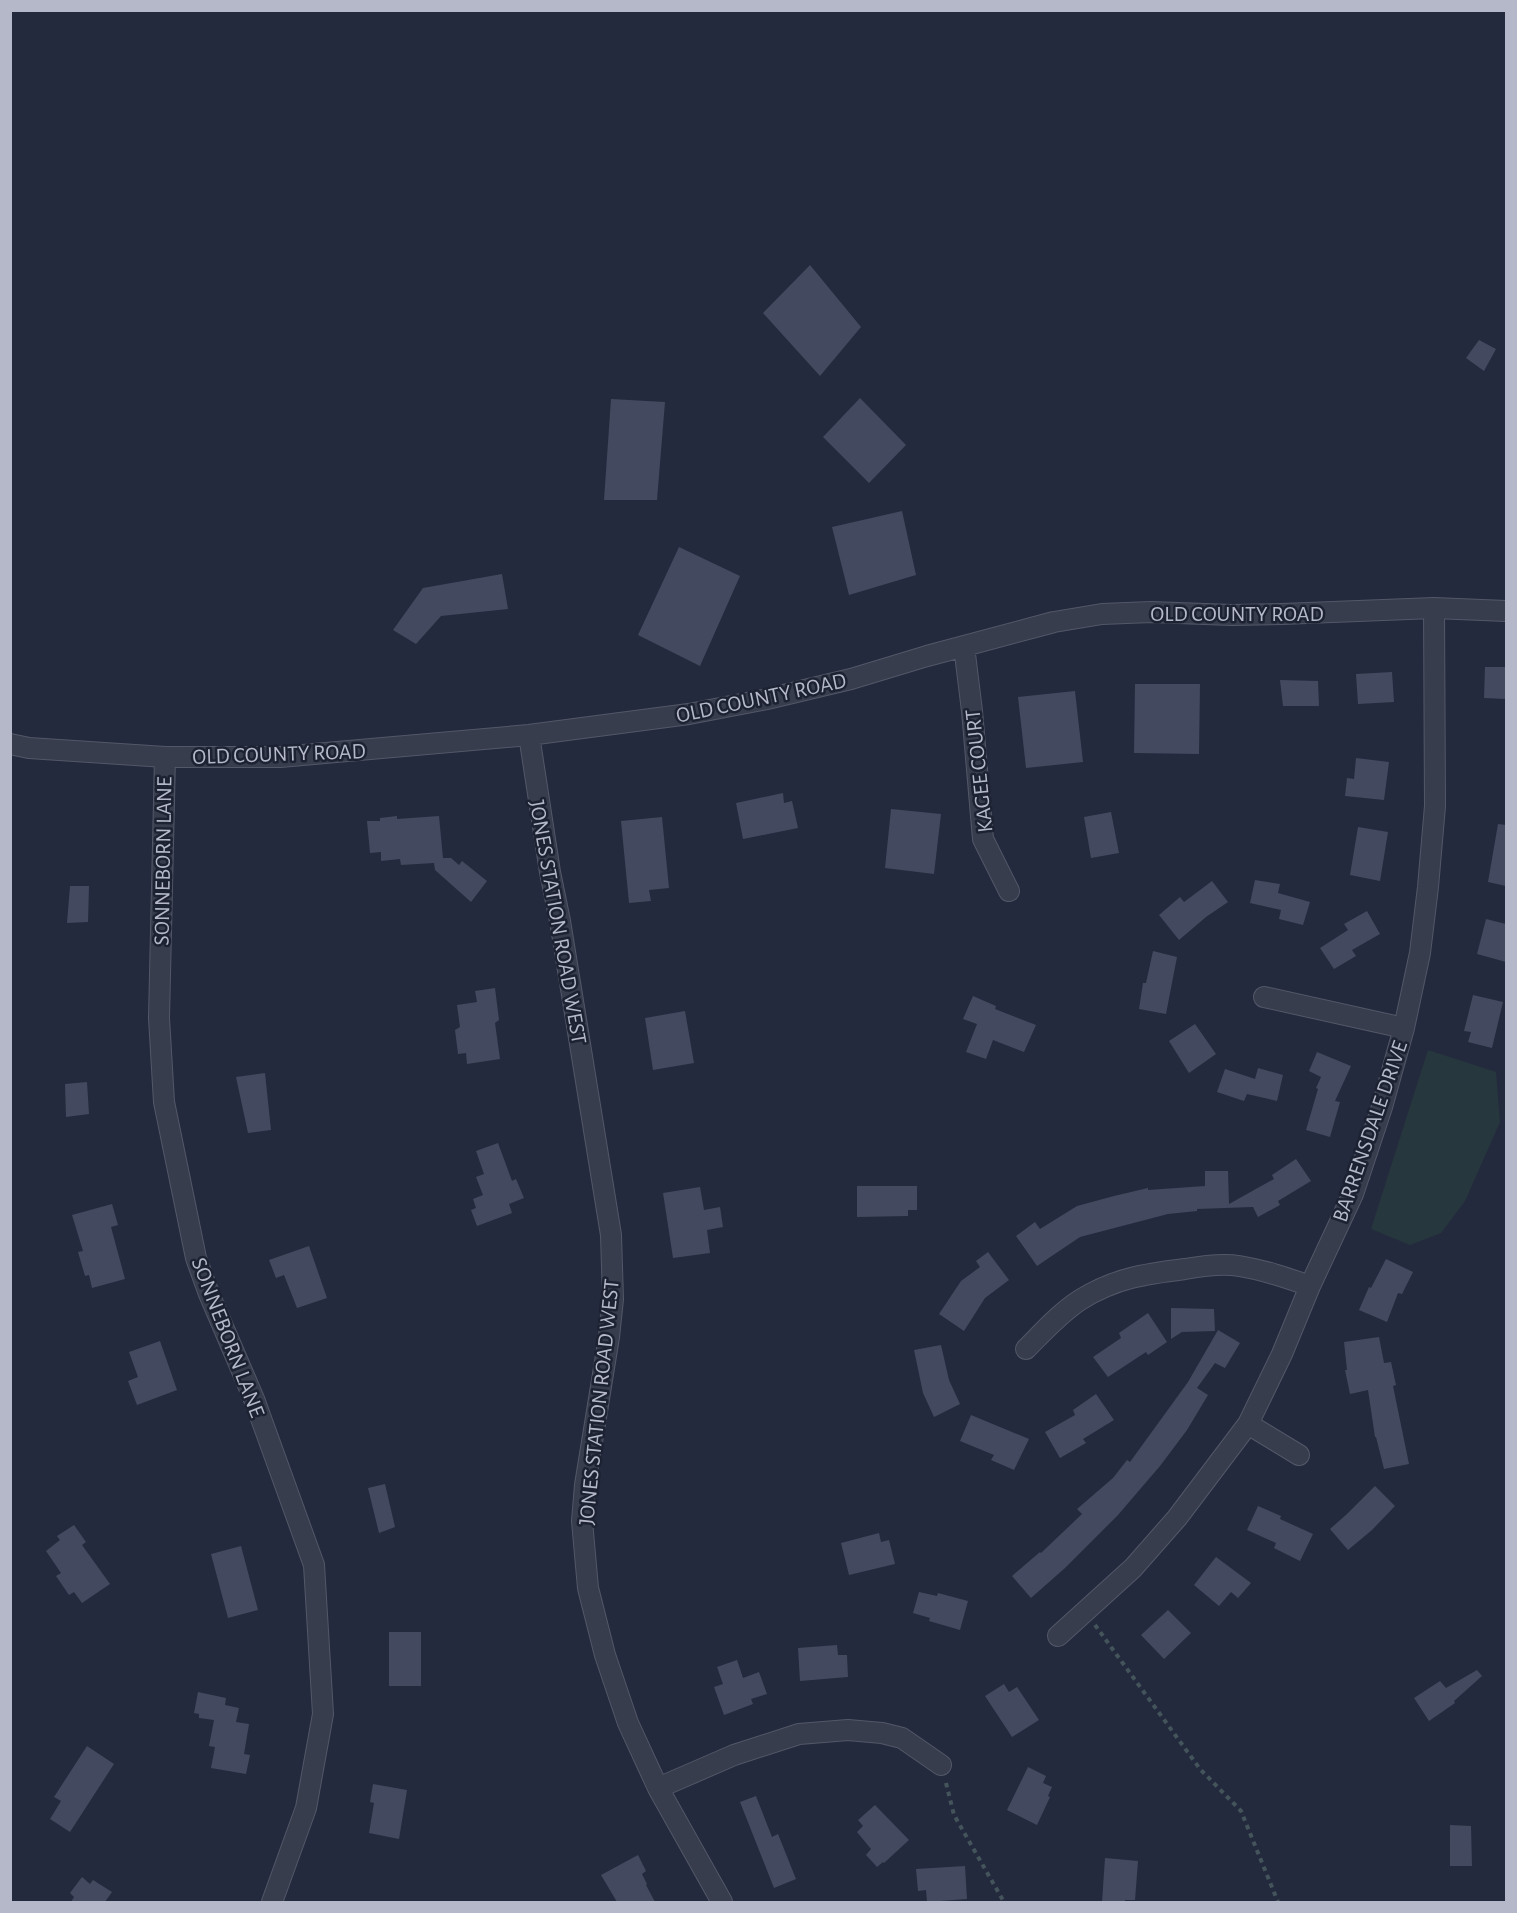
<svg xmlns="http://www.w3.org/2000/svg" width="1517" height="1913" font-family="'Alegreya Sans',sans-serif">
<rect width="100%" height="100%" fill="#242a3d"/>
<path fill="#26373e" d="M1428,1050L1496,1072L1500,1122L1465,1201L1441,1233L1410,1245L1371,1229Z"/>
<path fill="#43495f" d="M810,265L861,327L820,376L763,313Z
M1479,340L1496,349L1484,371L1466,358Z
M860,398L906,445L869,483L823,437Z
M611,399L665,402L657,500H604Z
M902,511L916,575L849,595L832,527Z
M679,547L740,576L700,666L638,635Z
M502,574L508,609L441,616L416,644L393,630L423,588Z
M1485,667H1505L1506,699L1484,698Z
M1392,672L1394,702L1358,704L1356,674Z
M1280,680L1318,681L1319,706H1283Z
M1135,684H1200L1199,754L1134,753Z
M1075,691L1083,762L1026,768L1018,697Z
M1356,758L1389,762L1384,800L1345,796L1347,778L1354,779Z
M783,793L784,803L792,801L798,828L743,839L736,803Z
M891,809L941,814L934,874L885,868Z
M1111,812L1119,853L1091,858L1084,817Z
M397,816V819L439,816L443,858H451L459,865L462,861L487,881L471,902L435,870L434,863L401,865L400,859L381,861V852L370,853L367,821H380V818Z
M662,817L669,888L649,890L651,901L629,903L621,821Z
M1498,824L1506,825V886L1488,882Z
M1358,827L1388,832L1380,881L1350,875Z
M1255,880L1280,884L1278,893L1310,902L1303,925L1279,919L1281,910L1250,903Z
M1212,881L1228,902L1206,917L1179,940L1159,915L1180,897L1184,902Z
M70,886H89L88,922L67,923Z
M1367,911L1380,934L1352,950L1356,956L1334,969L1320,948L1348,930L1344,924Z
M1486,919L1506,924V962L1477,954Z
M1153,951L1177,957L1166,1014L1139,1009L1143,983H1146Z
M495,988L499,1020L495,1023L500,1059L467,1064L466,1053L458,1054L455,1030L460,1027L457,1005L477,1002L475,991Z
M1473,995L1503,1002L1492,1048L1468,1042L1471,1032L1464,1031Z
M973,996L996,1006L995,1009L1036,1025L1024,1052L993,1040L986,1059L966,1052L977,1024L963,1019Z
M685,1011L694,1063L653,1070L645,1018Z
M1195,1024L1216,1054L1189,1073L1169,1041Z
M1317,1052L1351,1066L1335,1101L1340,1102L1330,1137L1306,1130L1318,1089L1316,1088L1321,1077L1309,1071Z
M1258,1068L1283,1075L1277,1101L1247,1094L1244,1101L1217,1092L1225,1069L1255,1079Z
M265,1073L271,1130L248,1133L236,1077Z
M87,1082L89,1114L66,1117L65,1084Z
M498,1143L512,1181L516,1179L524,1198L509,1204L512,1213L477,1226L471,1210L476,1208L473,1199L483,1195L476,1177L484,1174L476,1151Z
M1296,1159L1311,1181L1278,1201L1280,1205L1258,1217L1253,1207L1197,1209V1211L1168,1214L1080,1237L1037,1266L1016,1236L1035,1222L1040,1229L1077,1206L1114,1196L1148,1188V1190L1205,1186V1171H1228L1229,1204L1274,1179L1272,1175Z
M857,1186H917V1210H908V1216L857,1217Z
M700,1187L704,1210L720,1207L723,1227L707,1230L710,1253L673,1258L663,1193Z
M112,1204L118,1225L111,1227L125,1279L92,1288L89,1275L85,1276L78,1252L83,1251L72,1215Z
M309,1246L327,1298L297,1308L284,1275L276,1278L269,1260Z
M988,1252L1009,1280L985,1298L964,1331L939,1314L961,1281L980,1267L976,1261Z
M1386,1259L1413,1272L1402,1294L1398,1293L1387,1322L1359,1310L1369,1287L1371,1288Z
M1171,1308L1214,1309L1215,1331L1182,1332L1171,1339Z
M1148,1313L1167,1342L1148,1355L1146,1352L1108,1377L1093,1357L1121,1338L1119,1333Z
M1218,1330L1240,1343L1225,1368L1215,1363L1197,1388L1208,1395L1187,1430L1160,1466L1118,1515L1065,1568L1031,1598L1012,1576L1040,1552L1041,1553L1082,1514L1077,1509L1113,1478L1127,1460L1130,1462L1188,1382Z
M1379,1337L1384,1363L1391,1362L1396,1385L1393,1386L1409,1464L1384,1469L1376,1437H1375L1368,1390L1350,1394L1345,1370H1347L1344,1342Z
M160,1341L177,1390L137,1405L128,1381L138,1377L129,1352Z
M941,1345L949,1380L960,1404L934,1417L923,1393L914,1350Z
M1096,1394L1114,1420L1083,1439L1086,1443L1060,1458L1045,1432L1075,1415L1073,1410Z
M971,1415L1029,1439L1014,1470L991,1460L994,1455L960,1441Z
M385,1484L395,1527L379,1533L368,1488Z
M1375,1486L1395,1506L1372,1530L1348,1550L1330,1529L1347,1514Z
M1258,1506L1281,1516L1280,1519L1313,1534L1300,1561L1274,1548L1276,1543L1247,1530Z
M74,1525L86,1542L82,1545L110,1584L82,1603L74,1592L69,1595L56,1576L61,1573L46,1551L60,1540L57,1536Z
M879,1533L881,1542L889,1540L895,1564L849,1575L841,1543Z
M241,1546L258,1610L228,1618L211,1554Z
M1216,1557L1251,1583L1238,1598L1231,1592L1219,1606L1194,1585Z
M919,1592L937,1596L938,1593L968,1601L960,1630L929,1621L930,1618L913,1613Z
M1168,1610L1191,1633L1164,1659L1141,1635Z
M389,1632H421V1686H389Z
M837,1645L838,1655H847L848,1677L800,1681L798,1648Z
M737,1660L743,1678L759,1672L767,1694L751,1699L753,1704L724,1715L714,1687L723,1684L717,1667Z
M1477,1670L1482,1676L1454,1701L1455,1703L1429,1721L1414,1698L1440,1681L1446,1688Z
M1004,1684L1009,1692L1017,1687L1039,1720L1012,1737L985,1696Z
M198,1692L226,1698L225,1705L239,1708L236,1722L249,1724L244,1754L250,1755L246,1774L211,1768L215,1747L209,1746L214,1720L199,1718V1714L194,1713Z
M87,1746L114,1764L70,1832L50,1819L61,1801L54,1797Z
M1028,1767L1046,1776L1043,1783L1052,1787L1048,1796L1050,1797L1037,1825L1007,1810Z
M373,1784L407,1790L399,1839L369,1833L374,1803L370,1802Z
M756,1796L772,1837L778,1834L796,1879L774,1888L740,1802Z
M875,1805L909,1840L884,1863L883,1862L877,1867L866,1855L871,1849L857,1832L863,1826L858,1820Z
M1450,1825L1471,1826L1472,1866H1450Z
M638,1855L646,1871L642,1874L647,1884L646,1885L655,1902H617L601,1875Z
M1105,1858L1138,1861L1135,1900H1125V1902H1102Z
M965,1866L967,1899L927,1902L926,1890L918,1891L916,1869Z
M82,1877L90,1884L93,1880L112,1892L105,1902H71L74,1897L70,1893Z"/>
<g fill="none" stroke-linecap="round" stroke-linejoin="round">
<g stroke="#535868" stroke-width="22">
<path id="minor" d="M964,646L972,711L983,839L1009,891
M529,735L550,872L560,921L611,1235L613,1299L609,1337L585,1485L582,1521L588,1588L605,1655L628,1723L658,1788L722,1902
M10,744L29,748L165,757H280L529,735L689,714L767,699L851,679L927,656L1054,622L1102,614L1151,612L1232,615L1282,614L1434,608L1506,611
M165,757L159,1018L164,1102L196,1258L209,1294L254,1399L314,1565L323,1714L306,1808L272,1902
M1264,997L1404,1028
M1026,1349C1043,1332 1060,1313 1080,1300C1115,1278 1145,1274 1185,1269C1202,1266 1222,1263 1239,1266C1264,1270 1287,1278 1310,1286
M1248,1424L1299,1455
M1058,1636L1133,1568L1177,1518L1248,1424L1282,1354L1310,1286L1353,1194L1382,1107L1404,1028L1420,953L1428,887L1435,806L1434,608
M658,1788L734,1755L799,1734L848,1730L882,1733L902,1738L941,1765"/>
</g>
<path stroke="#44545b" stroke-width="4" stroke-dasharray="4.5 4.5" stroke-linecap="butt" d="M1095,1625L1200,1769L1241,1811L1278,1902
M946,1783L954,1815L1004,1902"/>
<use href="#minor" stroke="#383d4d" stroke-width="20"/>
</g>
<g text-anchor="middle" stroke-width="5" stroke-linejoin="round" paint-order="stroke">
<g font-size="22" fill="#b4b8c8" stroke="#1d2232">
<text x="1237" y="621">OLD COUNTY ROAD</text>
<text transform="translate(761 697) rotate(-12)" y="8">OLD COUNTY ROAD</text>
<text transform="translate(279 753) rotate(-2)" y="8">OLD COUNTY ROAD</text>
<text transform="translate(978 771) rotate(-96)" y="8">KAGEE COURT</text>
<text transform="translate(162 861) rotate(-89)" y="8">SONNEBORN LANE</text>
<text transform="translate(559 922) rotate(80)" y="8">JONES STATION ROAD WEST</text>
<text transform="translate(1369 1131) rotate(-71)" y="8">BARRENSDALE DRIVE</text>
<text transform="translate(229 1337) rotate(69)" y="8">SONNEBORN LANE</text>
<text transform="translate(598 1402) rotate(-84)" y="8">JONES STATION ROAD WEST</text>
</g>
</g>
<rect width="1517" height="1913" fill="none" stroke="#b4b8c8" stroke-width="24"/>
</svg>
